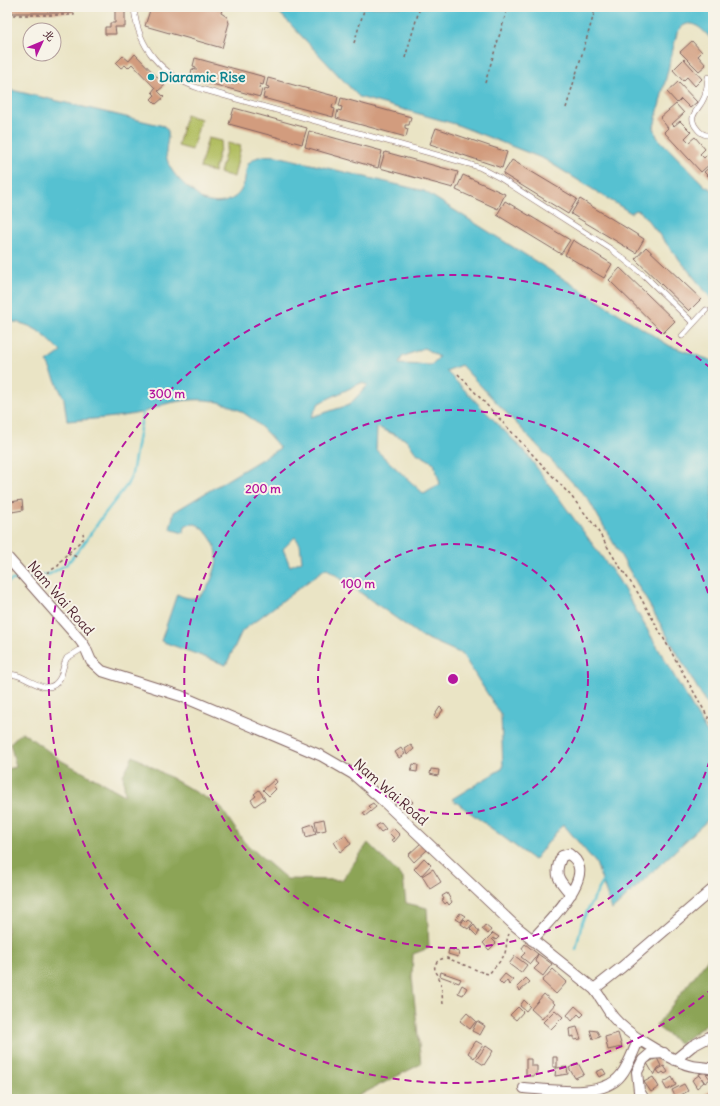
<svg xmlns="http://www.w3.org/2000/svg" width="720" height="1106" font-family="Delius,'LXGW WenKai TC',sans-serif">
<rect width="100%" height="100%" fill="#f7f3e8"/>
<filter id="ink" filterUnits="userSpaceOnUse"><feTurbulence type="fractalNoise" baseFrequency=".025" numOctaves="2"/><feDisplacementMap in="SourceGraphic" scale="8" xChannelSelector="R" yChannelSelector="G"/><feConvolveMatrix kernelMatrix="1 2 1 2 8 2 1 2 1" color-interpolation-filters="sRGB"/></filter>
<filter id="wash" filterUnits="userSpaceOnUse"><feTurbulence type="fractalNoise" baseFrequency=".012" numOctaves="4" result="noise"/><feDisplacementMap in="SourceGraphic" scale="16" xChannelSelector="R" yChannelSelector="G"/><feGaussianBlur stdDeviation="0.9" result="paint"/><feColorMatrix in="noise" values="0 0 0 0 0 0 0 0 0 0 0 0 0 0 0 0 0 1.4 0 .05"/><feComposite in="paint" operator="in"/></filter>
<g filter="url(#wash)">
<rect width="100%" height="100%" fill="#eae4c5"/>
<path fill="#b0bd5f" stroke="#7d6e45" d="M186,115L201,119L192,150L178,146Z
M208,138L222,141L214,172L200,168Z
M228,143L241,146L234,177L220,173Z"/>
<path fill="#8ca456" stroke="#6b6240" d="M22,732L62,761L125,795L123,775L133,756L220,806L244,842L287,879L342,880L368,843L403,878L406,903L427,908L429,948L413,954L412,977L421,1064L352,1099H7V769L16,767L10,743Z
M713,952V1019L680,1044L656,1026Z"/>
<path fill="#56c1d1" stroke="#50707e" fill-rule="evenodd" d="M274,7H713V41C703,30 689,13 677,33L654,127L657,137L705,186L713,190V301L640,211L635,210L631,213L544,159L455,124L359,97Z
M7,89L164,126L168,131C169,138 166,145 166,152C167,174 188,187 203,200C218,206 237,202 243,186C246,180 245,170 248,164C255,155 268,155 277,156L424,191L670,346L713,361V715L588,499L461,365L446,371L526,453L618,579L713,743V815L612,910L596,863L563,824L534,860L452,799L503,768L501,715L462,654L421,636L326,568L242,631L226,665L161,641L177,594C183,597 189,599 195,598C209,594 218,566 217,553C216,544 204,526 195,524C192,524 188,525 186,525L183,533L170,529L174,512L280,448C248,409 222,392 169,403C159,405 150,411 140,413C116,418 92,419 67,421L64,399L47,362L61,352C42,333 35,324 7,321ZM424,348L439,357L431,365L399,364L402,357ZM361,383L368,385L349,405L311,417L319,403ZM377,427L407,440L415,452L434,463L440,484L424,494L376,450ZM295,537L300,544L302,561L290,566L283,549Z"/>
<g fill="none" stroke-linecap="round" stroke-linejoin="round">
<path stroke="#56c1d1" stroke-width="2.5" d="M28,578L50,574L67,564L82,546L103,516L127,485L132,474L143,412
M7,583L12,580L21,579
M576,949L582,922L590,905L603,882"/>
</g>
<g id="blocks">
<path fill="#d29c7e" d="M7,7H73V13H7Z
M115,7H125V27H115L116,34H105V27H110V23H115Z
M151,7H223L221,13L227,17L229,23L222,48L145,26Z
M7,17H9V51H7Z
M692,41L702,52L698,56L706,65L699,71L680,52Z
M135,54L165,85L158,91L164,97L156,104L151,99L155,95L152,92L155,88L132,64L128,68L125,65L121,68L116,63L123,56L129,61Z
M195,58L265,77L263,85L260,84L259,88L262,89L260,97L190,78L192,69L196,70V67L193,66Z
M684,59L702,79L695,86L687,77L683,81L673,70Z
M268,78L338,97L336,105L333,104L332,108L335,109L333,117L263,98L265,89L268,90L269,87L266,86Z
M678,82L697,102L690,108L681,99L677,103L667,92Z
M341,98L411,117L409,125H405V128L408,129L406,137L336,118L338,110L341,111L342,107L339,106Z
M676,104L684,113L672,124L674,126L680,121L691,132L685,138L689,142L695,137L705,149L700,154L704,158L709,153L713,157V161L701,172L664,132L668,128L660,118Z
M234,108L307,128L302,144L229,124Z
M436,128L507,152L502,168L430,144Z
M309,131L382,151L378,168L305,147Z
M385,152L458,172L453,188L380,168Z
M512,160L577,199L568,214L503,174Z
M713,164V181L704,172Z
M463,175L505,194L498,209L456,190Z
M580,199L644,239L636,253L571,214Z
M505,201L570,240L561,254L497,215Z
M573,240L612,264L604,278L565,255Z
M646,247L701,299L689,311L635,259Z
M620,268L675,321L663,333L609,280Z
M22,500L23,510L12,512L11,502Z
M440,707L443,710L437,718L434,716Z
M411,745L414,749L407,755L405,749Z
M401,748L405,754L399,758L395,752Z
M413,764L418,765L417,772L411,771Z
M431,769L439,770L438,776L430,774Z
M275,779L277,782L273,786L276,789L269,796L263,790Z
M259,790L265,799L255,806L251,800L256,796L254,794Z
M407,797L413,802L408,808L403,803Z
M373,803L376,807L365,816L363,813L370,808L368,806Z
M324,819L326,830L317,832L315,821Z
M381,823L386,829L381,832L376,826Z
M313,824L316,834L306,837L304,827Z
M393,828L400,835L394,842L391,840L394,838L389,833Z
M345,835L351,844L340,852L334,842Z
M421,843L427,850L414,862L408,855Z
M424,858L431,865L421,876L414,869Z
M433,869L441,882L430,889L422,876Z
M447,893L452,902L449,905L447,902L445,904L442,900L444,899L442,896Z
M460,913L465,916L461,922L456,919Z
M464,919L467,922L469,920L473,923L468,929L461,924Z
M474,925L479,932L477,936L470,929Z
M485,925L491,930L488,934L482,929Z
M493,933L499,937L496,940L493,938L492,939L496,943L489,950L483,943Z
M525,944L538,954L530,964L521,957L525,953L522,948Z
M449,949L459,952L458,957L448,954Z
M538,954L552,964L543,976L534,969L539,964L535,961Z
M515,956L527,965L521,973L509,964Z
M553,969L567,982L556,994L542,981Z
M441,972L461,979L459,983L440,976Z
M505,974L513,980L509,985L507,980L503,985L499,981Z
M526,978L530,982L520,991L517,987Z
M462,985L467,988L463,995L458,993Z
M544,994L555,1004L542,1019L531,1009Z
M524,1000L530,1006L526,1011L520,1006Z
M575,1006L584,1014L581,1017L578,1014L572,1021L567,1015Z
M518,1007L523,1012L516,1020L510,1015Z
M555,1010L563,1017L551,1029L543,1022Z
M467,1013L476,1021L470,1029L460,1021Z
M477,1021L485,1026L480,1035L472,1031Z
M577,1027L581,1039L574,1040V1036L570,1037L569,1029Z
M590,1030L597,1031L600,1037L593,1039Z
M618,1033L622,1047L608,1050L605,1037Z
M476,1041L483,1045L474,1058L468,1053Z
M486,1046L493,1051L484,1065L476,1060Z
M553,1057H557V1067H553Z
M657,1058L661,1066L658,1068L654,1075L647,1063Z
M526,1059H531V1066H537V1074H535V1076H526Z
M578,1063L584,1074L575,1078L569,1068Z
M664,1066L668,1072L665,1074L663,1072L660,1074L657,1070Z
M567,1067L568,1074L555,1076L556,1068Z
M603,1069L606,1074L599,1077L596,1072Z
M705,1072L710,1079L705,1083L699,1074Z
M699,1075L704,1082L697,1088L692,1080Z
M653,1077L659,1087L651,1092L644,1082Z
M672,1077L676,1085L667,1090L663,1083Z
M684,1084L688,1091L676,1098L672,1090Z
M712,1090L713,1099H705L703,1095Z"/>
</g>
</g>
<g filter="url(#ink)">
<use href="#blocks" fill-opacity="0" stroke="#826461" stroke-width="1"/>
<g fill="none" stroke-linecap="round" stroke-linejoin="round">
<g stroke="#826461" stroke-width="6">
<path id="lane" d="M134,7C137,47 163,77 201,89L469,164L481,168L500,178L611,249L646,277L693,323
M708,77C707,84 707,92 704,98C698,112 685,116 699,131C703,135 707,136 713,135
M705,93L713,95
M682,336L706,310
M7,675C24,670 47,702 60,678C63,672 63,664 67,658L85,647"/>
</g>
<g stroke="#826461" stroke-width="12">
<path id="street" d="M7,557L80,640L85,647L91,661L102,671L181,696L322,756L353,774L379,797L514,925L594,989L622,967L713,889
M532,940C545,926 583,888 579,868C578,861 574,858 569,854L562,856C553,874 558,880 571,894
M594,989C601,997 606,1008 613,1017C628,1035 661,1054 683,1063C692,1068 703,1066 713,1069
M675,1060L692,1046L713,1035
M524,1088C551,1090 603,1099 621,1075C628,1067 634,1049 639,1039
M644,1099L639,1091L637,1072L643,1060L650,1054L664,1053"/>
</g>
<path stroke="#826461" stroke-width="1.5" stroke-dasharray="3 3" stroke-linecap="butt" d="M582,7L595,11
M7,15H74V7
M354,43L365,7
M405,58L420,7
M485,83L508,7
M566,108L596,7
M458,374L571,496L595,526L616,561L638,593L713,726
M68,553L79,558
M35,574L48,572L58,566L63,558L84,538L83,533
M443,1004C442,996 442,986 439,978C439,975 436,973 435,970C433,962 441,958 447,958L484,973L489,974C494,967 502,961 505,953C507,946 506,940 509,934
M626,1099L631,1097"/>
<use href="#lane" stroke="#fff" stroke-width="5"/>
<use href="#street" stroke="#fff" stroke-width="10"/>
</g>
</g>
<g fill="none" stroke="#b5179e" stroke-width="2" stroke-dasharray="7 5">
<circle cx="453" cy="679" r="135"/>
<path d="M713 749A269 269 0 1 1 713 609"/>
<path d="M713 988A404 404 0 1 1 713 370"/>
</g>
<circle fill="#0f9aa8" stroke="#f7f3e8" stroke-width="1.5" cx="151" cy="77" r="4"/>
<g text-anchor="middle" stroke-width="4" stroke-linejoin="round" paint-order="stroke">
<g font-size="14" font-weight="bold" fill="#0d838f" stroke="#f7f3e8" text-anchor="start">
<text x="159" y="82">Diaramic Rise</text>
</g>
<g font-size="14" fill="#4a1f2b" stroke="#f7f3e8">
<text transform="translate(61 598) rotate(49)" y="5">Nam Wai Road</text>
<text transform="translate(391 792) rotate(41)" y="5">Nam Wai Road</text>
</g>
</g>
<circle cx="453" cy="679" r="6" fill="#b5179e" stroke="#f7f3e8" stroke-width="2"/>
<g font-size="12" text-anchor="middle" font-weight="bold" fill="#b5179e" stroke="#f7f3e8" stroke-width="4" stroke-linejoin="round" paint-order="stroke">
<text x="167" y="398">300 m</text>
<text x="263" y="493">200 m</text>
<text x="358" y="588">100 m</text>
</g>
<rect width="720" height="1106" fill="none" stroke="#f7f3e8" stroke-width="24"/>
<g transform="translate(42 42) rotate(46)"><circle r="19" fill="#f7f3e8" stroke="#b29e9c"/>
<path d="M0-3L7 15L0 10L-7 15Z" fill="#b5179e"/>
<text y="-6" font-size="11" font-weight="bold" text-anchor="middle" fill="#4a1f2b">北</text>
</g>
</svg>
